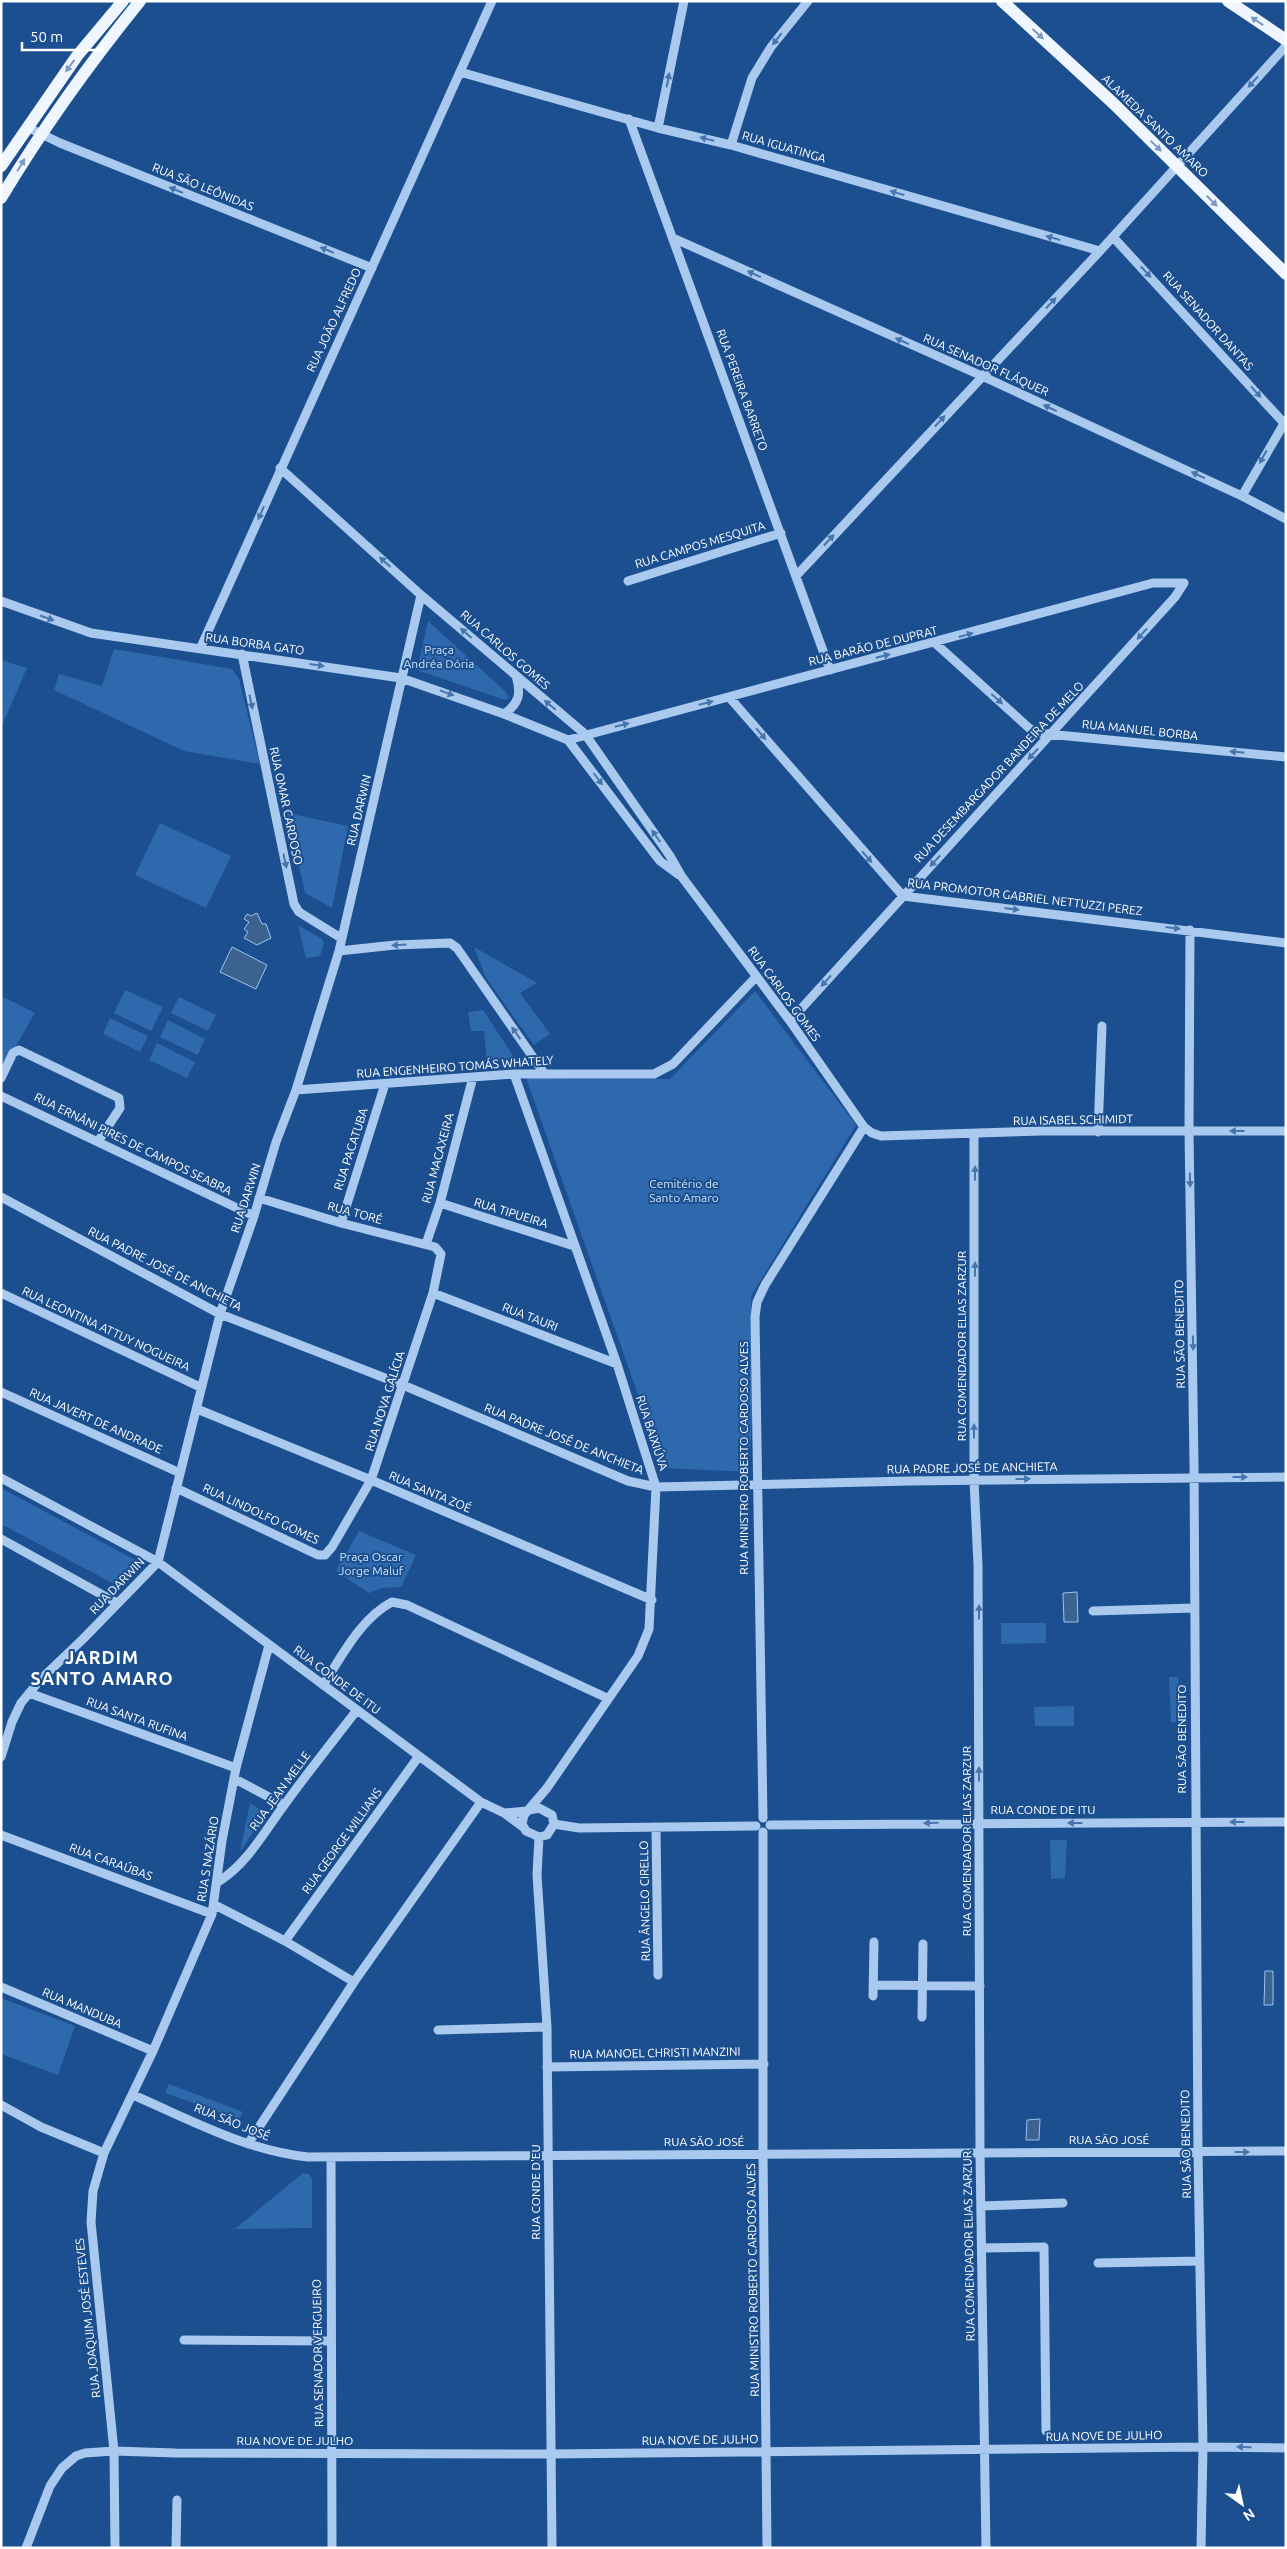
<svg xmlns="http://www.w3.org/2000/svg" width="1287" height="2549" font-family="Ubuntu,sans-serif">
<rect width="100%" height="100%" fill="#1b4f8f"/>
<path fill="#2e69ad" d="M428,621L506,692L509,698L505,700L417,670Z
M114,649L232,669L239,679L260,764L184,751L54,690L59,674L102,686Z
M1,660L27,668L1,728Z
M287,813L348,826L332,908L305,893Z
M160,823L231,856L206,908L135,875Z
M298,925L322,939L324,943L320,956L306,958Z
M474,947L537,983L520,993L550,1034L534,1045L486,978Z
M125,990L163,1007L151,1031L114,1013Z
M755,991L856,1125L751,1296L754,1383L749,1472L664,1468L526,1078L670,1079Z
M1,996L35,1013L1,1072Z
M179,997L216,1015L208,1031L171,1013Z
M483,1010L516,1060L487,1063L484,1031H471L468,1012Z
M110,1018L148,1036L140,1052L103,1034Z
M168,1020L205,1039L198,1055L160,1037Z
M157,1043L195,1062L187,1078L149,1060Z
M1,1488L139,1562L116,1585L1,1524Z
M359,1531L416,1555L401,1587L382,1588L369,1593L336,1571Z
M1001,1623H1046V1643L1001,1644Z
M1169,1677H1178L1180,1722H1171Z
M1074,1706V1726H1035L1034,1707Z
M250,1803L266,1813L240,1852Z
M1050,1840H1067L1065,1878L1051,1879Z
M1,1998L75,2026L58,2075L1,2054Z
M169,2084L243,2112L239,2119L165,2093Z
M303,2173L309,2174L312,2179V2228L235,2229Z"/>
<path fill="#3c6290" stroke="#9cc4f0" d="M257,913L262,924H266L271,938L257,945L244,938L248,932L244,929L249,922L244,919L247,914L251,916Z
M232,947L267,965L256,989L220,972Z
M1077,1592L1078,1622H1064L1063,1593Z
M1265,1971H1273V2005H1264Z
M1040,2119L1039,2140H1026L1027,2120Z"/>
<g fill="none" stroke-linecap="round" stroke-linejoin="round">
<path stroke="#a9c9ee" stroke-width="9" d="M460,72L658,128L731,145L1100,251
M629,119L830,670
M27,127L60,143L372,268
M658,128L684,1
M731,145L752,78L771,47L808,1
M1113,237L1283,422
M673,238L982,376L1242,496L1286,519
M280,468L421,595L585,734L670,856L682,877L790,1021L864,1127L872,1133L881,1136L1043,1131H1286
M1242,496L1286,420
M796,576L1100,251L1286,46
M628,581L781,533
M1,601L91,633L401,678L504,714L568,740L660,861L679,875
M935,643L1029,728L1037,733L1286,757
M200,649L492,1
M242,654L294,904L299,912L341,938
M729,697L903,896L1286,943
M504,714C520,703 521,693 516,676
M568,740L1153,583H1184
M1190,930L1189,1131L1194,1464L1198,2152L1203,2447L1201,2548
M339,951L395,945L450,943L457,948L544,1073
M790,1021L1175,597L1184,583
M514,1074L617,1364L656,1487L649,1629L638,1656L547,1788L524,1815L522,1824L526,1831L539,1837L547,1835L554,1824L552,1815L539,1808L529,1810
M1,1078L13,1053L19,1050L119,1098L120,1108L99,1140
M296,1090L514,1074H654L673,1064L755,978
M1,1096L254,1216
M1098,1132L1102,1026
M974,1134V1480L978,1565L980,2153L986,2548
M1,1197L220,1314L403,1385L628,1481L656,1487L910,1481L1286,1477
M440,1203L574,1246
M341,1223L385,1084
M426,1244L440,1203L473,1077
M1,1293L200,1387
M433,1293L617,1364
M1,1392L180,1473
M197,1409L371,1480L652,1600
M1,1478L158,1562L481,1802L504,1813L523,1827
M176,1488L318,1555H325L332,1547L371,1480L433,1293L441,1254L435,1247L341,1223L259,1198
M1,1539L117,1603
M1093,1611L1194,1608
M323,1685C342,1656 361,1618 392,1602L407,1605L607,1698
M29,1693L236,1768
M1,1757L12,1722L21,1703L40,1680L83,1639L158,1562L220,1314L254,1216L276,1142L296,1090L339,951L421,595
M235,1779L284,1805
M504,1813L527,1811
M763,1818L755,1317L757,1302L765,1285L864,1127
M554,1824L579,1828L756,1826
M770,1825L1286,1822
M656,1827L658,1975
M763,1832V2154L767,2548
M1,1835L212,1914
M539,1837L537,1875L547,2027L552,2548
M218,1882C248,1863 264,1832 285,1804C308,1772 333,1741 357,1710
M215,1905L285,1941L354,1982
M285,1941L419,1756
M873,1985L980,1986
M1,1987L153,2051
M873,1996L874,1942
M922,2017L923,1944
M438,2030L547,2027
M547,2067L764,2064
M133,2095C189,2119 247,2151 308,2157L1286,2151
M1,2105L41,2127L104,2153
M248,2144L354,1982L481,1802
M331,2157L332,2548
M981,2206L1063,2203
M982,2248L1044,2247L1046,2431
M1098,2263L1199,2261
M184,2340L330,2341
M26,2548L50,2486L62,2468L76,2456L85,2453L114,2451L175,2453L550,2454L1203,2447L1286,2448
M115,2548L114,2451L91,2222L93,2191L104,2153L153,2051L212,1914L222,1841L236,1768L269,1645
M176,2548L177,2500"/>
<path stroke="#f0f6ff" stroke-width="12" d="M1002,1L1113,103L1286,274
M1228,1L1286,40
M1,166L77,56L123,1
M1,198C43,128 89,64 140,1"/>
</g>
<defs><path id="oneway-solid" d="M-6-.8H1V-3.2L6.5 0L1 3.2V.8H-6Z" transform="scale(1.25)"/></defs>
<g fill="#7b9ac1">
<use href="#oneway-solid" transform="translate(1257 21) rotate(-146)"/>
<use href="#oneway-solid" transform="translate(1038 34) rotate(42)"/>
<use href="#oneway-solid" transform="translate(70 66) rotate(126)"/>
<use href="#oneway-solid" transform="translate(1156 146) rotate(44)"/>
<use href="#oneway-solid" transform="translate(21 165) rotate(-59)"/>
<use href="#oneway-solid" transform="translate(1212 201) rotate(45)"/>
</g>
<g fill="#4674ac">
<use href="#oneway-solid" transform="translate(777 39) rotate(128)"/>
<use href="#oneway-solid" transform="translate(668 80) rotate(-79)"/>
<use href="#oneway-solid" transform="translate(1253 82) rotate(132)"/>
<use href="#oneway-solid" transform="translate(707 139) rotate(-166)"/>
<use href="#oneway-solid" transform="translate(176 190) rotate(-158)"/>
<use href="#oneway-solid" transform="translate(897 193) rotate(-164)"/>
<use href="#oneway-solid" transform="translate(1053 238) rotate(-164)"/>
<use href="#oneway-solid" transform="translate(327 250) rotate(-158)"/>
<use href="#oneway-solid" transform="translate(1146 272) rotate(47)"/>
<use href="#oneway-solid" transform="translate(754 274) rotate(-156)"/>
<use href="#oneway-solid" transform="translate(1051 303) rotate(-47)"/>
<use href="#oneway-solid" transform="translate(902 341) rotate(-156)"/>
<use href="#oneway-solid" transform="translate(1256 392) rotate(48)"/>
<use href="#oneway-solid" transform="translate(1050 408) rotate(-155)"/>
<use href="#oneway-solid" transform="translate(940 421) rotate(-47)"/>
<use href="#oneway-solid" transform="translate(1263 457) rotate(119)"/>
<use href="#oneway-solid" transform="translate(1198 475) rotate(-155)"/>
<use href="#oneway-solid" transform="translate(261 513) rotate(114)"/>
<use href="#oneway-solid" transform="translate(829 540) rotate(-47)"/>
<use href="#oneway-solid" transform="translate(385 562) rotate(-138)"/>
<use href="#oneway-solid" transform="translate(47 618) rotate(19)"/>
<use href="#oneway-solid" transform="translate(466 633) rotate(-139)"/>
<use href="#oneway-solid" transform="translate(1142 634) rotate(132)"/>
<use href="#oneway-solid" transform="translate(966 635) rotate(-16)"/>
<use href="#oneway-solid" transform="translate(883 656) rotate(-14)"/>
<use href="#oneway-solid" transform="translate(317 665) rotate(8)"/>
<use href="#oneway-solid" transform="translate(447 693) rotate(20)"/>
<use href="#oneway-solid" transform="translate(997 699) rotate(42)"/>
<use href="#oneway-solid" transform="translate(251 702) rotate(78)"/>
<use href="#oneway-solid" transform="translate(706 703) rotate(-14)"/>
<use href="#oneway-solid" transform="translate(550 705) rotate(-140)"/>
<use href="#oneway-solid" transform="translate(622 725) rotate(-14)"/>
<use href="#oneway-solid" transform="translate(761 734) rotate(49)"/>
<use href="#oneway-solid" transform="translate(1237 752) rotate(-174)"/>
<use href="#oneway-solid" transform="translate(1033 754) rotate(133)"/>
<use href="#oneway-solid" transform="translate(598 779) rotate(53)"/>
<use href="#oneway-solid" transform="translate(656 836) rotate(-125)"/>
<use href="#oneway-solid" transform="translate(867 857) rotate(49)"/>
<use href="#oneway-solid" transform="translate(285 861) rotate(78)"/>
<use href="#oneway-solid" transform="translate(935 861) rotate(133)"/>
<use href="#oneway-solid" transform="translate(1012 909) rotate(7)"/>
<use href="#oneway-solid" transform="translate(1173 928) rotate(7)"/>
<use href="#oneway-solid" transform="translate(399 945) rotate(176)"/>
<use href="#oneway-solid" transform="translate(826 981) rotate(132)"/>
<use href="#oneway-solid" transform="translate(516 1033) rotate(-125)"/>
<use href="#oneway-solid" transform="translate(1237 1131) rotate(-180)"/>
<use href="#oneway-solid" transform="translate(975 1173) rotate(-90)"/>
<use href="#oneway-solid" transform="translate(1190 1180) rotate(89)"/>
<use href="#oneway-solid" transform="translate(975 1269) rotate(-90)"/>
<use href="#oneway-solid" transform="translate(1193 1343) rotate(89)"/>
<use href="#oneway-solid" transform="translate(974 1431) rotate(-90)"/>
<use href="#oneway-solid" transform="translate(1240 1477)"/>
<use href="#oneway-solid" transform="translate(1023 1479) rotate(-1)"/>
<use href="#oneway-solid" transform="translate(979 1612) rotate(-90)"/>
<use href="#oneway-solid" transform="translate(979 1774) rotate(-90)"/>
<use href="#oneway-solid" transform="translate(1237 1822) rotate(180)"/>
<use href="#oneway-solid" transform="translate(931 1823) rotate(179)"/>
<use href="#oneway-solid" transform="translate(1075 1823) rotate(180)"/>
<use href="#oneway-solid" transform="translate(1242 2152)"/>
<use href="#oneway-solid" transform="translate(1244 2447) rotate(-179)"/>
</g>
<g text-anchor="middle" stroke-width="4" stroke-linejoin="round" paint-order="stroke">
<g font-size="12" fill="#fff" stroke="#1b4f8f">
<text transform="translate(1155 126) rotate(44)" y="4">ALAMEDA SANTO AMARO</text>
<text transform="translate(784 147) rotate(16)" y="4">RUA IGUATINGA</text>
<text transform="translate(203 187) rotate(22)" y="4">RUA SÃO LEÔNIDAS</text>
<text transform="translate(334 320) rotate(-65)" y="4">RUA JOÃO ALFREDO</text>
<text transform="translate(1208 321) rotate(48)" y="4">RUA SENADOR DANTAS</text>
<text transform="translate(986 365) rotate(24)" y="4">RUA SENADOR FLÁQUER</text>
<text transform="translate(742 390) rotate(70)" y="4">RUA PEREIRA BARRETO</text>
<text transform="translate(700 545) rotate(-17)" y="4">RUA CAMPOS MESQUITA</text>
<text transform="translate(255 644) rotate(8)" y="4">RUA BORBA GATO</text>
<text transform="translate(873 646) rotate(-14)" y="4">RUA BARÃO DE DUPRAT</text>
<text transform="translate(505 650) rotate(41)" y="4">RUA CARLOS GOMES</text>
<text transform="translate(1140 730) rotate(6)" y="4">RUA MANUEL BORBA</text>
<text transform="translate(999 772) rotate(-47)" y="4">RUA DESEMBARGADOR BANDEIRA DE MELO</text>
<text transform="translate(286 806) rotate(78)" y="4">RUA OMAR CARDOSO</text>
<text transform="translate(359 810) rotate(-77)" y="4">RUA DARWIN</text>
<text transform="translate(1025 897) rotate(7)" y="4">RUA PROMOTOR GABRIEL NETTUZZI PEREZ</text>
<text transform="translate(784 994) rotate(54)" y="4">RUA CARLOS GOMES</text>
<text transform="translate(455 1067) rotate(-4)" y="4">RUA ENGENHEIRO TOMÁS WHATELY</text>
<text transform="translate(1073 1120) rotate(-1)" y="4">RUA ISABEL SCHIMIDT</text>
<text transform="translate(133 1144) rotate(26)" y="4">RUA ERNÂNI PIRES DE CAMPOS SEABRA</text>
<text transform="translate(351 1149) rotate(-72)" y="4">RUA PACATUBA</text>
<text transform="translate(438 1158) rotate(-75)" y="4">RUA MACAXEIRA</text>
<text transform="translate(246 1198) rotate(-72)" y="4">RUA DARWIN</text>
<text transform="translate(355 1213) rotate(15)" y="4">RUA TORÉ</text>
<text transform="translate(511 1213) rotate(17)" y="4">RUA TIPUEIRA</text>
<text transform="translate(165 1269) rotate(27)" y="4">RUA PADRE JOSÉ DE ANCHIETA</text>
<text transform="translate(530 1317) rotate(21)" y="4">RUA TAURI</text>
<text transform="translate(106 1329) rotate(25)" y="4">RUA LEONTINA ATTUY NOGUEIRA</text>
<text transform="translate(1180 1334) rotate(-91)" y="4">RUA SÃO BENEDITO</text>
<text transform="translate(962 1346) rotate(-90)" y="4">RUA COMENDADOR ELIAS ZARZUR</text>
<text transform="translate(385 1401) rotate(-72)" y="4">RUA NOVA GALÍCIA</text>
<text transform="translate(96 1421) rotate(24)" y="4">RUA JAVERT DE ANDRADE</text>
<text transform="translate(652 1433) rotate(72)" y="4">RUA BAIXIÚVA</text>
<text transform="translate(564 1439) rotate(22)" y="4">RUA PADRE JOSÉ DE ANCHIETA</text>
<text transform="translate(744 1458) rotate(-90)" y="4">RUA MINISTRO ROBERTO CARDOSO ALVES</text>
<text transform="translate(972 1468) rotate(-1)" y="4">RUA PADRE JOSÉ DE ANCHIETA</text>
<text transform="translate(430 1492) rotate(23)" y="4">RUA SANTA ZOÉ</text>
<text transform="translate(261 1514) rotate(25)" y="4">RUA LINDOLFO GOMES</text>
<text transform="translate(117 1586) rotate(-46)" y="4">RUA DARWIN</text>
<text transform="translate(337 1680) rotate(37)" y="4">RUA CONDE DE ITU</text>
<text transform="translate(137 1719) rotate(20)" y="4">RUA SANTA RUFINA</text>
<text transform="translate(1182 1739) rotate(-90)" y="4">RUA SÃO BENEDITO</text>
<text transform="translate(280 1791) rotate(-54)" y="4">RUA JEAN MELLE</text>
<text x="1043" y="1814">RUA CONDE DE ITU</text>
<text transform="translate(342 1841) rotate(-54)" y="4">RUA GEORGE WILLIANS</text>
<text transform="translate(967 1841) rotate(-90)" y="4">RUA COMENDADOR ELIAS ZARZUR</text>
<text transform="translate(208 1859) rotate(-81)" y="4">RUA S NAZÁRIO</text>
<text transform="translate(111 1862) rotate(20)" y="4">RUA CARAÚBAS</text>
<text transform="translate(645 1901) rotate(-91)" y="4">RUA ÂNGELO CIRELLO</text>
<text transform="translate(82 2008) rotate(23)" y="4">RUA MANDUBA</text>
<text transform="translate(655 2053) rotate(-1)" y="4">RUA MANOEL CHRISTI MANZINI</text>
<text transform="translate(232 2122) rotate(22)" y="4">RUA SÃO JOSÉ</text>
<text x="1109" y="2144">RUA SÃO JOSÉ</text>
<text x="704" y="2146">RUA SÃO JOSÉ</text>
<text transform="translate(1186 2144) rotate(-91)" y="4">RUA SÃO BENEDITO</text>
<text transform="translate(536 2192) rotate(-90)" y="4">RUA CONDE D'EU</text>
<text transform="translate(969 2246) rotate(-91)" y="4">RUA COMENDADOR ELIAS ZARZUR</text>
<text transform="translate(753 2280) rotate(-91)" y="4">RUA MINISTRO ROBERTO CARDOSO ALVES</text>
<text transform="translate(88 2318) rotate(-96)" y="4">RUA JOAQUIM JOSÉ ESTEVES</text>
<text transform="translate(318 2353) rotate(-91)" y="4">RUA SENADOR VERGUEIRO</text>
<text transform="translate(1104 2436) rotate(-1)" y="4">RUA NOVE DE JULHO</text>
<text transform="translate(700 2440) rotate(-1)" y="4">RUA NOVE DE JULHO</text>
<text x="295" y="2445">RUA NOVE DE JULHO</text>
</g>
<g font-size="12" fill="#cfe3fa" stroke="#1b4f8f">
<text x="439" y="654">Praça<tspan x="439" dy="14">Andréa Dória</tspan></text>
<text x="684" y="1188">Cemitério de<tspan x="684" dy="14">Santo Amaro</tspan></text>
<text x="371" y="1561">Praça Oscar<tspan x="371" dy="14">Jorge Maluf</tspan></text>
</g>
<g font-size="18" font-weight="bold" letter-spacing="1" fill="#fff" stroke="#1b4f8f">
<text x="102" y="1664">JARDIM<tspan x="102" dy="21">SANTO AMARO</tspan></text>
</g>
</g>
<rect width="1287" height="2549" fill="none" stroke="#ffffff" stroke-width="5"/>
<g transform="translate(1242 2504) rotate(147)" stroke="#1b4f8f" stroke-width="4" paint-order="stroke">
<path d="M0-4L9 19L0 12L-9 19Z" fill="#ffffff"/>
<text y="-8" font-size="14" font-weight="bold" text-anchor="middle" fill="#ffffff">N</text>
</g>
<path d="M22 42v8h80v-8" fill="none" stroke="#ffffff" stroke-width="2.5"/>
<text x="30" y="42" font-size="15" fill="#ffffff" stroke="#1b4f8f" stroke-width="4" paint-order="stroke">50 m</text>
</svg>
